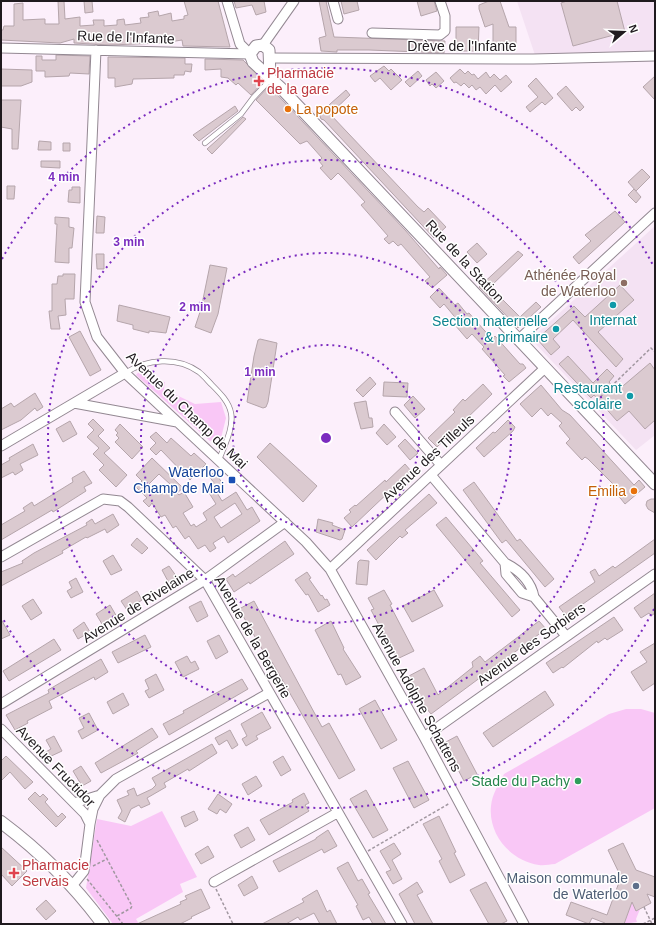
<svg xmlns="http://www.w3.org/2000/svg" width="656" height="925" font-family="Helvetica,sans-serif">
<rect width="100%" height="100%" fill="#fceffb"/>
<path fill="#f4e2f3" d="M517,1H655V51L535,55Z
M655,226V435L636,450L531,339Z"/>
<path fill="#f9c7f6" d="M143,367L153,381L165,382L164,389L195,404L221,402L226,418L221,438L210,441L136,375Z
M626,709H641L655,713V808L555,864C550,864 544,866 539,865C511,861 488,835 491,806C492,794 499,784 504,774L609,714Z
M162,811L197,877L180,884L183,892L136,919L139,924H113L86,888L97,819L131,826Z
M632,902L636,910L640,909L636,919L637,922L624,924Z"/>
<path fill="#dbcad0" stroke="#b5a5ab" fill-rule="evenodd" d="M58,1H64L65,19L80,17V26L94,25L93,20H104V26L117,25V20L124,19L125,25L141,23L140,18L149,17L148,13L158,11L159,16L171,13L172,21L184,19V16L188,15L184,1H218L230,47L183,46L182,40L163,43L109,45L74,43V39L60,43L1,40V30H3L4,26H14V4L23,3V20L43,19H45V24H59Z
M84,1H92L93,12L85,13Z
M234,1H264L266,12L256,15L252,5L236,8Z
M319,1H326L334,37L445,41L444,53L369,50H337V52L321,51L319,38L326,36Z
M341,1H357L359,10L344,14Z
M417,1H434L437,11L421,16Z
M489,1H500L509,27H516V50H495V44H493V24L485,27L479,9V5Z
M567,1H617L625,32L573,46L561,3Z
M456,27H479L478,51H456Z
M56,55L90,56L89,74L70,73L69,76L45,77V71H36V56H42V60H56Z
M108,57L185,58V64H192L191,72L185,71L184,75H174V78L133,79L132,84L115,87V78H108Z
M205,59L243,60L264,81L251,95L238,83L236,85L228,78L221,77V69L205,70Z
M384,66L389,71L391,69L402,80L391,90L380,78L375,82L370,76Z
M1,69L32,70V82L21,86H1Z
M460,69L465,74L468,71L472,75L474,74L478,79L486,72L490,78L494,74L500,80L506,75L512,82L501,92L495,85L486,94L480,87L476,90L472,85L469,88L464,83L461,86L456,82L454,83L450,78Z
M418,71L422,76L410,87L405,82Z
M436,72L444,81L436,88L432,84L430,86L426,80Z
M655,76V100L643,87Z
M536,78L553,98L545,105L542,102L530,112L526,107L538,97L528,86Z
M269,86L405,230L439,269L440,267L447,275L432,288L425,281L430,277L401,244L398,246L393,241L389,244L384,239L388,236L361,205L365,202L344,179L338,173L331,180L320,168L323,166L319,161L322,158L307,141L300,144L256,100Z
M566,86L584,107L580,111L576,107L572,111L557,94Z
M346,90L350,95L330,114L418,207L424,212L428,208L446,227L434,238L324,120L321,119L320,116L330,104Z
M1,100H21L18,149H12V129L1,127Z
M235,106L238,111L199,141L193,135Z
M243,117L246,119L212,154L207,149Z
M39,141L51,142V150H38Z
M63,143H70V151H63Z
M41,161H60V168L41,167Z
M642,169L650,177L636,191L628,182Z
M7,186H15L14,199H7Z
M72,187H80V203L68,202L69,190H72Z
M634,189L641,197L636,203L628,195Z
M615,211L625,222L579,264L573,257L591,241L585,235Z
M97,216L105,217L104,233H96Z
M55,217L69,218V227L74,228L72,248H69V263L55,262L57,224H55Z
M477,243L487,254L477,263L467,252Z
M518,251L523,255L490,287L520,317L536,302L541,307L518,328L479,287Z
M96,254H104V269H97Z
M210,265L227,268L218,314L211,333L195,327L201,309Z
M63,274H75L74,299H65L66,315L58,316L60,329H51L49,311H52V284H57L58,276H63Z
M620,285L634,300L598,332L623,359L616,367L573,320L553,339L560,347L551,355L537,339L574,306L585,317Z
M439,288L455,305L458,303L467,314L469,313L492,339L495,336L520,364H523L526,368L509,382L503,376L505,375L482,349L484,347L472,334L467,339L455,325L459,322L444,304L440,308L430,297Z
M119,305L170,317L166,333L149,331V333L133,329V325L117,321Z
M80,331L101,370L90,376L69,337Z
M260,339L277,343L268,402L266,407L263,408L247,402L254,356L258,340Z
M568,356L593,383L607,369L614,376L609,382L617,391L650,363L655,370V420L645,429L629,411L617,421L594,395L591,398L559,364Z
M370,377L376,384L363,397L356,390Z
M384,382L408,383L407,397L383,396Z
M483,384L492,394L437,447L428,438L455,412L453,410L463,399L465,401Z
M541,385L562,410L570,415L634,485L639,480L645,487L625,504L617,494L619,492L612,483L588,459L585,457L582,460L566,443L570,439L559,426L562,423L551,413L548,416L541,408L532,417L520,404Z
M35,393L43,407L37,411L35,408L21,420L1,430V409L11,403L14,407Z
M413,396L425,409L415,418L404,405Z
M366,401L369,418H372L373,427L361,429L354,403Z
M93,419L104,430L98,436L110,448L104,453L127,475L116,487L99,470L104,465L93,454L99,448L87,437L94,430L88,424Z
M508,420L515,427L513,431L484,457L476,448L493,432L495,433Z
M70,421L77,434L63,442L56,429Z
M120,424L143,447L132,459L115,442L119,438L116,435L118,433L115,430Z
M384,424L396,437L387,445L376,433Z
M156,432L167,443L171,438L191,456L194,453L206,464L190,480L161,450L156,455L150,449L156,443L150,437Z
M405,439L418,453L410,460L398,446Z
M270,443L317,486L303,502L257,457Z
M33,444L38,455L20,464L23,470L15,475L13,472L1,478V465L10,460L9,458Z
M152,458L183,488L177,493L179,495L184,492L193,507L183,513L191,526L194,524L196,527L207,520L203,513L216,504L206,488L214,483L209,476L215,472L224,486L216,491L222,501L236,492L247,510L252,507L260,521L228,543L224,536L213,543L216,548L210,552L205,545L198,549L189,536L185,539L176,526L173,528L165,515L161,517L152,503L149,507L143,501L147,498L136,487L142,481L136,475ZM159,474L171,485L161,495L149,484ZM235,503L242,514L221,528L214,517Z
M405,464L411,471L352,527L344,518L351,512L349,510L355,505L356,506L385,480L386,482Z
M84,471L92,483L84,487L86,491L53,512L52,510L1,540V525L25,511L23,508L32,502L34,506L73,482L72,478Z
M474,482L517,541L520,539L554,579L545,587L506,540L502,543L463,490Z
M429,494L437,503L405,530L408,533L402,538L400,536L376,560L367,550Z
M651,499H655V513L648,509L646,505L647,501Z
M113,514L119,525L107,533L105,529L87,538L86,537L62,551L63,553L1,586V572L23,563L22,561L34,553L87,525L86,523L92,519L95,524Z
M446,517L483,561L480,563L520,610L512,617L436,525Z
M318,519L333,523L332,525L345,530L342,539L340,540L316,532Z
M137,538L148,548L142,554L131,545Z
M655,539V553L566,616L559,607L595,582L590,572L595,569L599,576L613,566L615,568Z
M285,541L294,554L250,584L249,582L234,592L226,579L233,574L235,577Z
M113,555L122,570L111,575L103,561Z
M360,560L369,561L367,585L356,584L358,562Z
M169,566L179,580L170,585L162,570Z
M307,572L311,578L309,579L321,596L322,595L325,600L327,599L330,605L318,612L308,594L306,595L295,580Z
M76,578L83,592L71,598L67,591L72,588L69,582Z
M384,590L392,604L390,605L414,651L397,659L371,610L374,609L368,598Z
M434,590L443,606L412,622L403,606Z
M137,591L142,600L127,610L121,601Z
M655,593V613L651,616L649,613L641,618L634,608Z
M33,599L42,613L31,620L22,606Z
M201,601L208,616L197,622L189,607Z
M254,601L322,727L329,723L355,770L339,779L272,662L270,663L239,609Z
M110,605L117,617L102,624L96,614Z
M614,617L623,630L607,640L605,638L598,643L597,641L563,668L562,667L553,673L546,663Z
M1,619L10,635L1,639Z
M331,621L344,648L343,649L361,677L346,685L341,674L338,675L315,630Z
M539,621L546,629L431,714L418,698L407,677L424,668L438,695L473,667L472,662L480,656L485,662Z
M84,622L90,632L78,639L73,630Z
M145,635L151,647L118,663L112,652Z
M219,635L228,652L216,659L207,641Z
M54,639L61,650L9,681L3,671Z
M655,643V683L643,691L631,672L647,662L640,652Z
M187,656L191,663L195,661L199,669L183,677L175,662Z
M101,659L108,672L95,680L94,677L49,701L52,708L27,721L28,723L15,730L6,715L49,693L48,690Z
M156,674L164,690L149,698L145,691L149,689L145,680Z
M242,679L248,689L169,735L163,724L184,713L183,711Z
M545,691L554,705L493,747L483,733Z
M123,693L129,705L113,714L107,702Z
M375,700L397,740L381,749L359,709Z
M262,712L271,728L256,736L258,739L246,746L242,739L247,736L241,724Z
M89,713L98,730L82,739L78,731L84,728L79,718Z
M152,728L158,737L136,751L138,753L101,773L95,763Z
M230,730L238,745L232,749L227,740L219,745L215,738Z
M54,736L62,751L47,758L44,753L51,749L46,740Z
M457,736L477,774L464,781L444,743Z
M212,744L217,753L189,771L188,769L164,783L166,787L147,798L150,804L141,808L139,805L131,809L125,822L118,818L122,811L117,800L129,795L127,791L134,788L137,796L152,789L156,785L152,778Z
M6,756L33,782L25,789L10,772L1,781V761Z
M283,756L291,770L281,776L273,762Z
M408,761L429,800L414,808L393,768Z
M81,766L91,781L82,786L73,771Z
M256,776L262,786L248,795L242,784Z
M366,790L388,830L373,838L350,799Z
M35,792L40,797L43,794L48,799L45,802L58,817L62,813L66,817L56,827L28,799Z
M304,793L309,803L305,805L309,811L269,835L260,820L293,802L292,800Z
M218,794L232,804L226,813L220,809L217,814L208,809Z
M194,811L198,820L185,827L181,817Z
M439,816L456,852L454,853L465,875L450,883L439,861L442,859L423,824Z
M248,827L255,840L241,848L234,835Z
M328,830L337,846L324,853L322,849L279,872L273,861L316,839V838Z
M394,843L401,854L392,860L402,879L393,884L386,872L391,870L380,851Z
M623,843L636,870L655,877V897L647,894L651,903L636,911L632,902L624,924H604L605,923L592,918L589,924L566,915L571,902L607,915L621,877L608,850Z
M208,846L214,857L201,864L195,854Z
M1,847L27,871L12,886L1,874Z
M348,862L358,881L362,879L370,893L368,894L386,924H373L369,917L363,920L356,906L358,905L337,868Z
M252,876L258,888L244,896L238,885Z
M417,882L423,892L417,895L433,924H415L399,894Z
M486,882L507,921L501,924H489L470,890Z
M201,889L210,908L191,917L192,918L180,924H137L181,904L180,902L187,899L185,896Z
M317,890L327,912L330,910L337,924H320L314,913L300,920L298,917L286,924H262L304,902L302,899Z
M46,900L56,911L46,920L36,909Z"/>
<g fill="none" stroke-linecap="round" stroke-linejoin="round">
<g stroke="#938892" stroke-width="6">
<path id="service" d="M205,143L241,114L253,98L271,79
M125,373C147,359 177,356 199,372C204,376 208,381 212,385C220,393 229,402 231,413C234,428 224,446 219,460"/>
</g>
<g stroke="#938892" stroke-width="11">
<path id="minor" d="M227,1L240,44L250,54
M333,1L338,19
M372,33L440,35L445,31V16L440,1
M263,45L294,1
M1,48L250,54
M96,50L85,302L97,337L125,373L306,542L330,569L424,737L524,924
M269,58L533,59L655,56
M518,340L655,213
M74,403L177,422
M395,412L441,465
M1,446L125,373
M431,475L505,563C519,570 531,581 534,597
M1,557L103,499L120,501L128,507L205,580L402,924
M505,563L506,574L522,593L534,597L566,636
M330,569L545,368
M1,704L205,580L285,522
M1,729L85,814L90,824
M424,737L655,574
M74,803L100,795L116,779L269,693
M214,882L337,813
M72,886L84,871L90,824L93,809L100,795"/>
</g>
<g stroke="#938892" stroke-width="13">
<path id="tertiary" d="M270,76L269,50L263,45L256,46L250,54L253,62L281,88L655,484"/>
</g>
<g stroke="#938892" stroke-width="14">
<path id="secondary" d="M1,822C40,851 74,885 103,924"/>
</g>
<path stroke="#a197a0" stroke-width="1.5" stroke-dasharray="3 2" stroke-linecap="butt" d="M593,404L651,348L655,352
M97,840L132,906L131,908L117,916
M368,851L450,803
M93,866L107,859
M87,879L123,924
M216,889L233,924
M644,907L652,924
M643,924L655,918"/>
<use href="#service" stroke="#fff" stroke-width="4.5"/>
<use href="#minor" stroke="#fff" stroke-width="9"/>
<use href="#tertiary" stroke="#fff" stroke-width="11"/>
<use href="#secondary" stroke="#fff" stroke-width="12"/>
</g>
<g fill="none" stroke="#7b2cbf" stroke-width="2" stroke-dasharray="2 4">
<circle cx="326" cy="438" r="93"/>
<circle cx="326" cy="438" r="185"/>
<circle cx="326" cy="438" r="278"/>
<path d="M654 609A370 370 0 0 1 2 617M2 259A370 370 0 0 1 654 267"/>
</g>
<g fill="#e0444e" stroke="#fff" stroke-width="1.5">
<path d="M257 75h4v4h4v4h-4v4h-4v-4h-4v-4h4z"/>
<path d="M12 867h4v4h4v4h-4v4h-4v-4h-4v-4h4z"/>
</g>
<g fill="#e8710a" stroke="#fff" stroke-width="1.5">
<circle cx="288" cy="109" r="4"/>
<circle cx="634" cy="491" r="4"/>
</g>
<circle fill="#8d6e63" stroke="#fff" stroke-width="1.5" cx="624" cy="283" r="4"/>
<g fill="#0f9aa8" stroke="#fff" stroke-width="1.5">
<circle cx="613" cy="305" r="4"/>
<circle cx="556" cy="329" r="4"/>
<circle cx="630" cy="396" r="4"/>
</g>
<rect fill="#1a4fb4" stroke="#fff" stroke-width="1.5" x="228" y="476" width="8" height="8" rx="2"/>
<circle fill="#2e9e5b" stroke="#fff" stroke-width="1.5" cx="578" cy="781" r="4"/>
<circle fill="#5c6f8a" stroke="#fff" stroke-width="1.5" cx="636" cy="886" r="4"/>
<g text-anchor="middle" stroke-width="3" stroke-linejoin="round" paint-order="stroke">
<g font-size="14" fill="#1f1a1e" stroke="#fff">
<text transform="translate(126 37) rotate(2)" y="5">Rue de l'Infante</text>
<text x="462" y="51">Drève de l'Infante</text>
<text transform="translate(465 261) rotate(47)" y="5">Rue de la Station</text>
<text transform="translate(187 410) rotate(44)" y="5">Avenue du Champ de Mai</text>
<text transform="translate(428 458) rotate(-43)" y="5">Avenue des Tilleuls</text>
<text transform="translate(138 605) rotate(-32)" y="5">Avenue de Rivelaine</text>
<text transform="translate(253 637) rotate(60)" y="5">Avenue de la Bergerie</text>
<text transform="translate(531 644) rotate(-36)" y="5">Avenue des Sorbiers</text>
<text transform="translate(417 697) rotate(61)" y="5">Avenue Adolphe Schattens</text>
<text transform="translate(56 766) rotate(46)" y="5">Avenue Fructidor</text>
</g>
<g font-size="14" fill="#be3a42" stroke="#fff" text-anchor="start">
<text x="267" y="78">Pharmacie<tspan x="267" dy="16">de la gare</tspan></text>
<text x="22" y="870">Pharmacie<tspan x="22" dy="16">Servais</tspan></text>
</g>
<g font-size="14" fill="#c56008" stroke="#fff" text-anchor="start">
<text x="296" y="114">La popote</text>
<text x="626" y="496" text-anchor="end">Emilia</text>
</g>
<g font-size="14" fill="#785e54" stroke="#fff" text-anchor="end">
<text x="616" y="280">Athénée Royal<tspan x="616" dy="16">de Waterloo</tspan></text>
</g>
<g font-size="14" fill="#0d838f" stroke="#fff" text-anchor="end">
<text x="613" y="325" text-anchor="middle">Internat</text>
<text x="548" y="326">Section maternelle<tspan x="548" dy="16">&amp; primaire</tspan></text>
<text x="622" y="393">Restaurant<tspan x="622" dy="16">scolaire</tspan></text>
</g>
<g font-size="14" fill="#164399" stroke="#fff" text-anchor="end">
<text x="224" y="477">Waterloo<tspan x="224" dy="16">Champ de Mai</tspan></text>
</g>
<g font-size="14" fill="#27864d" stroke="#fff" text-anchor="end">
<text x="570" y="786">Stade du Pachy</text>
</g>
<g font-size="14" fill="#4e5e75" stroke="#fff" text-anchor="end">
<text x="628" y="883">Maison communale<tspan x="628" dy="16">de Waterloo</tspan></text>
</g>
</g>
<circle cx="326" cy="438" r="6" fill="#7b2cbf" stroke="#fff" stroke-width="2"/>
<g font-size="12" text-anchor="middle" font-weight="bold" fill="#7b2cbf" stroke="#fff" stroke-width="3" stroke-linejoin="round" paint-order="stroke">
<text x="64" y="181">4 min</text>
<text x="129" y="246">3 min</text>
<text x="195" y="311">2 min</text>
<text x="260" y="376">1 min</text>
</g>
<rect width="656" height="925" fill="none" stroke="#1f1a1e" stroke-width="4"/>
<g transform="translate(624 32) rotate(71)" stroke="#ffffff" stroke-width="3" paint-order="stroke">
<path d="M0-3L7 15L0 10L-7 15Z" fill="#1f1a1e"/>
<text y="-6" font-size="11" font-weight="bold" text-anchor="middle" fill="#1f1a1e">N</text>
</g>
</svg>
